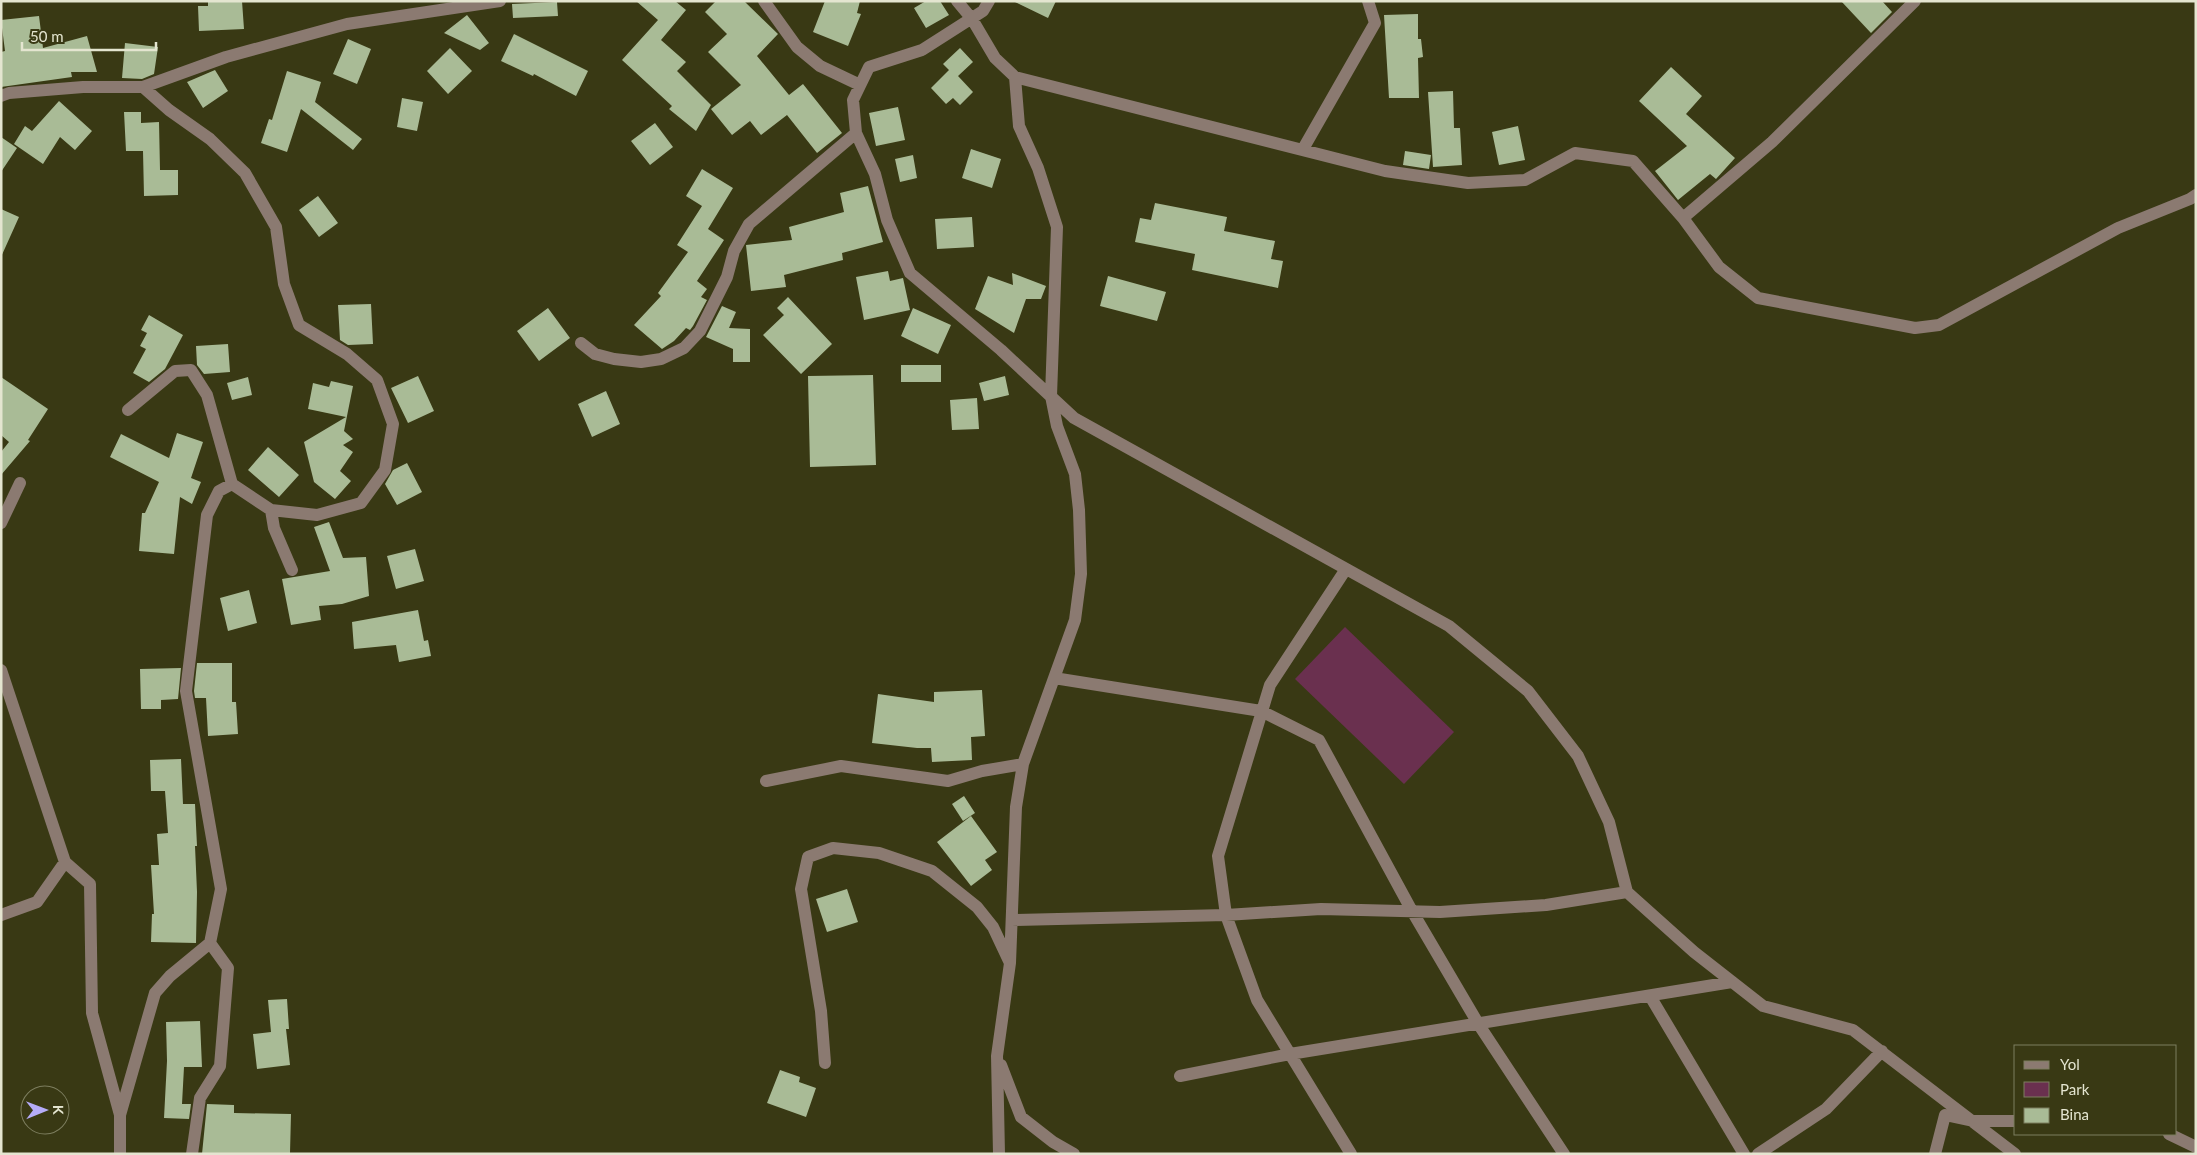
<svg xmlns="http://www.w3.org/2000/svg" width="2197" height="1155" font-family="Lato,sans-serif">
<rect width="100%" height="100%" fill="#393914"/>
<path fill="#6a304f" d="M1345,627L1454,732L1404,784L1295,679Z"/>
<path fill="#a9bb96" d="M208,1H242L244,29L199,31L198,6H208Z
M636,1H675L686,10L661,40L686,62L677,71L711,105L696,131L669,109L672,106L622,60L658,20Z
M716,1H744L778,34L757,56L789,95L803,84L842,133L817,153L787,115L761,135L750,121L732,135L711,109L741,85L708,52L727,34L705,12Z
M825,1H860L857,13L861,14L848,46L813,32Z
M926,1H940L949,15L926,28L914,8Z
M1013,1H1056L1048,18Z
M1841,1H1882L1892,12L1871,33Z
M557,2L558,16L513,18L512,4Z
M1418,14V39H1421L1423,57L1418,58L1419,98H1389L1384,15Z
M467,15L489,43L480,50L444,33Z
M39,16L43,48L87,36L97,72H71L72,77L1,87V52L5,51L1,20Z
M514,34L588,71L576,96L534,74L533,76L501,61Z
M348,39L371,49L357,84L333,74Z
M125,43L158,47L154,74L142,79L122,78Z
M450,48L472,71L448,94L427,71Z
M960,48L973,62L958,76L973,92L960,105L953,98L946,104L931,88L949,70L943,64Z
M1671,67L1702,96L1686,114L1735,158L1716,179L1710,174L1678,200L1655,171L1687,146L1639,101Z
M215,70L228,91L203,108L187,82Z
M287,71L321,82L315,102L362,139L353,150L301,109L287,152L261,143L269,119L272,120Z
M1453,91L1454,128H1460L1462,165L1433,167L1428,92Z
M402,98L423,102L417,131L397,127Z
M59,101L92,131L75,150L60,137L43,164L14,144L25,126L32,131Z
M898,107L905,140L876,146L869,113Z
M124,112H141V123L159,122L160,170H178V195L144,196L143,151H126Z
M655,123L673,147L650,165L631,141Z
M1518,126L1525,160L1499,165L1492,132Z
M1,137L17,148L1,172Z
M971,149L1001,159L992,188L962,178Z
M1405,151L1431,155L1429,169L1403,165Z
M913,155L917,178L900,182L895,159Z
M702,169L733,188L708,229L724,240L697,281L707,289L701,297L707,300L693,326L690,330L686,328L674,341L662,349L634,325L661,296L658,293L688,252L677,245L702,206L686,196Z
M868,186L883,242L842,253L843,260L784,275L786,287L751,291L746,245L792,240L789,227L844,212L840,193Z
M318,196L338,223L319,237L299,210Z
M1155,203L1227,217L1224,231L1275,241L1271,259L1283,261L1278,288L1192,270L1195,254L1135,242L1140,218L1151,220Z
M1,209L19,217L1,257Z
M972,217L974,247L937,249L935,219Z
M888,271L890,281L903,278L910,310L864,320L856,277Z
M1012,273L1046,286L1041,299H1026L1014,333L975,309L988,276L1013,285Z
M1108,276L1166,292L1157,321L1100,306Z
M788,297L832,344L801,374L763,335L784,315L777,308Z
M371,304L373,344L348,345L340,340L338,305Z
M722,306L736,312L729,328L750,329V362H733V349L706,337Z
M548,308L570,338L539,361L517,331Z
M913,308L951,325L938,354L901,336Z
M149,315L183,335L165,369L149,382L133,373L146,349L140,346L147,333L141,330Z
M228,344L230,372L204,374L197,365L196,346Z
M901,365H941V382H901Z
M873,375L876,465L810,467L808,376Z
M418,376L434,411L408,423L391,388Z
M1005,376L1009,395L984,401L979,383Z
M1,377L48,409L28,440L30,441L1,475V452L9,442L1,435Z
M248,377L252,395L232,400L227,383Z
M331,381L353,386L344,431L353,439L343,445L353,452L340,471L351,481L335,499L314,482L304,442L346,417L308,409L313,383L329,387Z
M606,391L620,424L592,437L578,404Z
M977,398L979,429L952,430L950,400Z
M177,433L203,442L191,478L201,482L192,504L180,497L174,554L139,551L142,513H145L159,482L110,457L121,434L169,458Z
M268,447L299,475L279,497L248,470Z
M407,463L422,492L397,505L385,484L393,470Z
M329,522L343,558L366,557L369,596L342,604L319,606L321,620L291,625L282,579L330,571L314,527Z
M415,549L424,581L396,589L387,556Z
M249,590L257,623L228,631L220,598Z
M418,610L424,641L428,640L431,656L399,662L396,645L354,649L352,622Z
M197,663H232V702H236L238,734L208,736L206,698H195L194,691Z
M181,668L178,699L161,700V709H141L140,669Z
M982,690L985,736L971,737L972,760L932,762L931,748H917L872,743L878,694L934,702V692Z
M181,759L183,804H195L197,846H195L197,892L196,943L151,942L152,914H154L151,865H159L157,834L168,833L165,791H151L150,760Z
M964,796L975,813L963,821L952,804Z
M971,816L997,852L985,860L992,870L971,886L937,842Z
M847,889L858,922L827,932L816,899Z
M287,999L289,1029H286L290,1065L257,1069L253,1034L271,1032L268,1000Z
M200,1021L202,1067H184L182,1104H191L189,1119L164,1118L167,1061L166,1022Z
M780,1070L800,1077L799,1082L816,1088L806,1117L767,1103Z
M207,1104L234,1105V1113L291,1114L290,1153L202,1154Z"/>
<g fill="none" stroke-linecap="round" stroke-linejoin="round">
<path stroke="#8b7a71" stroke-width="12" d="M764,1L797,47L820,66L860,85
M957,1L972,19L995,58L1015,77
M989,1L983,11L922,50L869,67L853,100L856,133L875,174L887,220L910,273L1001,350L1074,418L1449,626L1528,691L1578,756L1609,822L1627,892L1694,952L1763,1006L1853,1030L2015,1154
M1,96L9,93L83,87H143L226,57L347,24L500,1
M1303,149L1375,23L1368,1
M1683,218L1772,142L1915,1
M581,343L595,354L614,359L641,362L661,359L684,348L700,331L727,277L734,251L749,224L856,133
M128,410L175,371L191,370L207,395L232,484
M271,510L274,528L292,570
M1,523L20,483
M1346,569L1270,685L1218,856L1226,915L1257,1000L1351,1154
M1,670L65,862L37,902L1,915
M1054,678L1261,711L1319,740L1412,911L1479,1025L1564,1154
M766,781L841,766L948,781L982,771L1023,764
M65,862L90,884L92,1013L120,1115V1154
M1012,920L1226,915L1321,909L1440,912L1546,905L1627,892
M1650,996L1744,1154
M825,1063L821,1011L801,889L808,857L833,848L879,853L932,871L977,907L993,927L1009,961
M1001,1065L1021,1117L1053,1142L1074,1154
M1180,1076L1290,1054L1732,982
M120,1115L155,993L170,976L210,943L221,889L186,691L207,515L219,491L232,484L271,510L317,515L361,503L385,470L393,424L377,380L347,354L299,325L284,284L276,227L245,173L210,139L169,110L143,87
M2169,1134L2196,1147
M192,1154L200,1098L220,1066L228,968L210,943
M999,1154L997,1056L1010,963L1016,807L1023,764L1075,620L1081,574L1079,510L1075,474L1057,426L1051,396L1057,227L1038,168L1019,126L1015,77L1385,171L1468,183L1525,180L1575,153L1633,161L1683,218L1719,267L1758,298L1915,328L1939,325L2118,228L2190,199L2196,195
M1758,1154L1826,1109L1882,1051
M1935,1154L1945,1115L1973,1121H2016"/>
</g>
<rect width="2197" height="1155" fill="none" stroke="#e4e5d0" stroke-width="5"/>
<rect x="2014" y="1045" width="162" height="90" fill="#393914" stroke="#7d7e5f"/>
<rect x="2024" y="1061" width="25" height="8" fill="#8b7a71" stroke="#7d7e5f"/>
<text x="2060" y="1070" font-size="15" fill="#e4e5d0">Yol</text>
<rect x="2024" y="1082" width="25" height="15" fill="#6a304f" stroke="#7d7e5f"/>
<text x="2060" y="1095" font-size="15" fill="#e4e5d0">Park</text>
<rect x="2024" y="1108" width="25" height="15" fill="#a9bb96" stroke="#7d7e5f"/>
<text x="2060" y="1120" font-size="15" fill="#e4e5d0">Bina</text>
<g transform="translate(45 1110) rotate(89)"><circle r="24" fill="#393914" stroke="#7d7e5f"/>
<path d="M0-4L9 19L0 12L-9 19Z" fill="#b5acf8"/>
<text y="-8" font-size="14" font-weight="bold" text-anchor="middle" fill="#e4e5d0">K</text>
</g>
<path d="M22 42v8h134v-8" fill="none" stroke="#e4e5d0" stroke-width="2.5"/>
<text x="30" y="42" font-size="15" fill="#e4e5d0" stroke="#393914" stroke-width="4" paint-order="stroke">50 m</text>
</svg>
